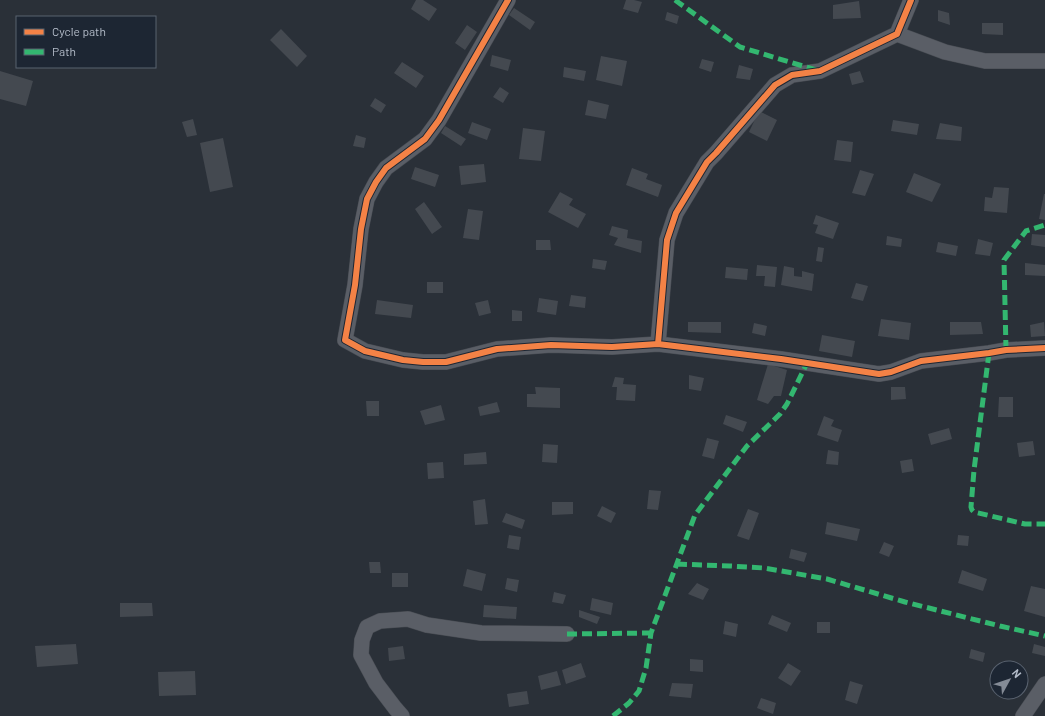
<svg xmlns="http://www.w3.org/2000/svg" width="1045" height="716" font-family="Barlow,sans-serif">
<rect width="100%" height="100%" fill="#2a3038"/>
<path fill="#444950" d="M416,0H423L437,9L429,21L411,9Z
M626,0H634L642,2L638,13L623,9Z
M859,1L861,18L833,19V5Z
M514,8L535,22L530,30L509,15Z
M938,10L949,13L950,25L938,21Z
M667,12L679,16L677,24L665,20Z
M982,23H1003V35L982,34Z
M467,25L477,32L465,50L455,43Z
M281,29L307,56L297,67L270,40Z
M492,55L511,60L508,71L490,66Z
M601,56L627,61L622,86L596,80Z
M702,59L714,62L711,72L699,68Z
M402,62L424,76L416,88L394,73Z
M739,65L753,69L750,80L736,78Z
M564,67L586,71L584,81L563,77Z
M0,71L33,81L26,106L0,99Z
M860,71L864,82L852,85L849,74Z
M500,87L509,93L503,103L493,97Z
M375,98L386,105L381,113L370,106Z
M588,100L609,105L606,119L585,115Z
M759,111L777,120L767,141L749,132Z
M193,119L197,135L187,137L182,122Z
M893,120L919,124L917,135L891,131Z
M472,122L491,129L487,140L468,133Z
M940,123L962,127L961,141L936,139Z
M445,126L466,139L461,146L441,133Z
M523,128L545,131L541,161L519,159Z
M356,135L366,138L364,148L353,146Z
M223,138L233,187L210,192L200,143Z
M837,140L853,142L851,162L834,160Z
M484,164L486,182L461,185L459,166Z
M415,167L439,175L435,187L411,179Z
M632,168L648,174L646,179L662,185L658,197L626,185Z
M860,170L874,174L865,196L852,193Z
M914,173L941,184L932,202L906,192Z
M994,187L1009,188L1007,213L984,211L985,197L992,198Z
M560,192L573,199L569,205L586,214L578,228L548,212Z
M1044,194H1045V220L1039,219Z
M424,202L442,227L432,234L415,209Z
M468,209L483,211L479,240L463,238Z
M816,215L839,223L833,239L815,233L818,225L813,224Z
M612,226L628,230L627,238L642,241L641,253L614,245L618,238L609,235Z
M1032,234L1045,235V247L1031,245Z
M887,236L902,239L901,247L886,245Z
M978,239L993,243L990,256L975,254Z
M536,240H550L551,250H536Z
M938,242L958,246L956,256L936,252Z
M818,247L824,248L822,262L816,261Z
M593,259L607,261L605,270L592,268Z
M1025,263L1045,265V276L1025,275Z
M757,265L777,267L775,287L764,286L765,276H756Z
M784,266L794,268V276L802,277V271L814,274L812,291L781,285Z
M726,267L748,269L747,280L725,278Z
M427,282H443V293H427Z
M856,283L868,286L863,301L851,298Z
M571,295L586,297L585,308L569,306Z
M539,298L558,301L556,315L537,312Z
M377,300L413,305L411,318L375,314Z
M488,300L491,313L479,316L475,303Z
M512,310L522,311V321H512Z
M881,319L911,323L909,340L878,336Z
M688,322H721V333L688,332Z
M950,322H981L983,334L950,335Z
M1044,322L1045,336L1031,337L1030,325Z
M754,323L767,326L765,336L752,333Z
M822,335L855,341L852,357L819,351Z
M768,364L787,370L781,396H774L768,404L757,400Z
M689,375L704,378L701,391L689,389Z
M615,377L624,378L623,384L636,385L635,401L616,400L617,387H612Z
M535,387L560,388V408L527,407V394H536Z
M891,387H905L906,399L891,400Z
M999,397H1013V417H998Z
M366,401H379V416H367Z
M497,402L500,412L480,416L478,407Z
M441,405L445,420L425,425L420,411Z
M726,415L747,422L743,432L723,424Z
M824,416L834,420L831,426L842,430L838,442L817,435Z
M949,428L952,439L931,445L928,434Z
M707,438L719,441L714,459L702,456Z
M1033,441L1035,455L1019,457L1017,443Z
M543,444L558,445L557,463L542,462Z
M828,450L839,452L838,465L826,464Z
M486,452L487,464L464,465V454Z
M912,459L914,471L902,473L900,461Z
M443,462L444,478L428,479L427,463Z
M649,490L661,491L658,510L647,509Z
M485,499L488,524L475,525L473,501Z
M552,502H573V514L552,515Z
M602,506L616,513L611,523L597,516Z
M748,509L759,513L749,540L737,536Z
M506,513L525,520L522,529L502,522Z
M827,522L860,529L857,541L825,534Z
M509,535L521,537L519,550L507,548Z
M958,535L969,536L968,546L957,545Z
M884,542L894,546L889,557L879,553Z
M791,549L807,553L804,562L789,558Z
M369,562H380L381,573H370Z
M467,569L486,574L482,591L463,586Z
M962,570L987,579L983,591L958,583Z
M392,573H408V587H392Z
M507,578L519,580L517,592L505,589Z
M697,583L709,589L703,600L688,594Z
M1031,586L1045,589V617L1024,611Z
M554,592L566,595L563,604L552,602Z
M592,598L613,603L611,615L590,610Z
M120,603H152L153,616L120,617Z
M484,605L517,607L516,619L483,617Z
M579,610L600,617L597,624L579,617Z
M772,615L791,623L787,632L768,624Z
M725,621L738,624L736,637L723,634Z
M817,622H830V633H817Z
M76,644L78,664L37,667L35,646Z
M1034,644L1045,647V656L1032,653Z
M403,646L405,659L389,661L388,648Z
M971,649L985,653L983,662L969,658Z
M690,659L703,660V672L690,671Z
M581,663L586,677L566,684L562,670Z
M788,663L801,671L791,686L778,678Z
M195,671L196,695L159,696L158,672Z
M557,671L561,685L541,690L538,676Z
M850,681L863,685L857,704L845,700Z
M672,683L693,684L691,698L669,696Z
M527,691L529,704L509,707L507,694Z
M761,698L776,703L773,714L757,708Z"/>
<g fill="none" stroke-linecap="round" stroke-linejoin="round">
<g stroke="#484c53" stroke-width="16">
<path id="minor" d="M508,0L439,120L425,139L386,168L376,182L367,199L361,229L355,285L345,340L365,351L403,360L423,362H446L497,349L551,345L612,347L658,344L781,359L879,374L891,372L921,361L989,353L1006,350L1045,348
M897,34L945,52L985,61H1045
M658,344L667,240L676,213L707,162L716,153L775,85L792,75L820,71L897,34L911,0
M402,716L395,708L376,683L361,655L362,640L367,627L380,621L408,619L427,625L481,633L567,634
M1023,716L1045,684"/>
</g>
<use href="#minor" stroke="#5a5e66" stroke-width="15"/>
<path stroke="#33b770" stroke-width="5" stroke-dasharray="10 5" stroke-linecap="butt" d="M675,0L740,47L816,70
M1006,350L1004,260L1026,231L1045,225
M989,353L974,470L971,507L972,510L974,512L1025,524H1045
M677,564L730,566L764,568L827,579L905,602L1000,626L1045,636
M567,634L651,633
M613,716L629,703L639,691L646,668L651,633L695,515L747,446L780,414L787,404L807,363"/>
<g stroke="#1d2633" stroke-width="8">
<path id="cycleway" d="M508,0L439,120L425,139L386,168L376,182L367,199L361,229L355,285L345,340L365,351L403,360L423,362H446L497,349L551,345L612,347L658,344L781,359L879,374L891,372L921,361L989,353L1006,350L1045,348
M658,344L667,240L676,213L707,162L716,153L775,85L792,75L820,71L897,34L911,0"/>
</g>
<use href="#cycleway" stroke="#f48246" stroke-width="6"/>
</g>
<rect x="16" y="16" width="140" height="52" fill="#1d2633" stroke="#59626f"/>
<rect x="24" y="29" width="20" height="6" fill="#f48246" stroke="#59626f"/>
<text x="52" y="36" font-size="12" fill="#b4bcc9">Cycle path</text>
<rect x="24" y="49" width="20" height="6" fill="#33b770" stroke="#59626f"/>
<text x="52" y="56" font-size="12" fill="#b4bcc9">Path</text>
<g transform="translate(1009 680) rotate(50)"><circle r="19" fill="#1d2633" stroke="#59626f"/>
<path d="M0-3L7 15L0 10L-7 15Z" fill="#848b96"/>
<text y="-6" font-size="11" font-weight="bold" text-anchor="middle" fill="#b4bcc9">N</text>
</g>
</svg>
